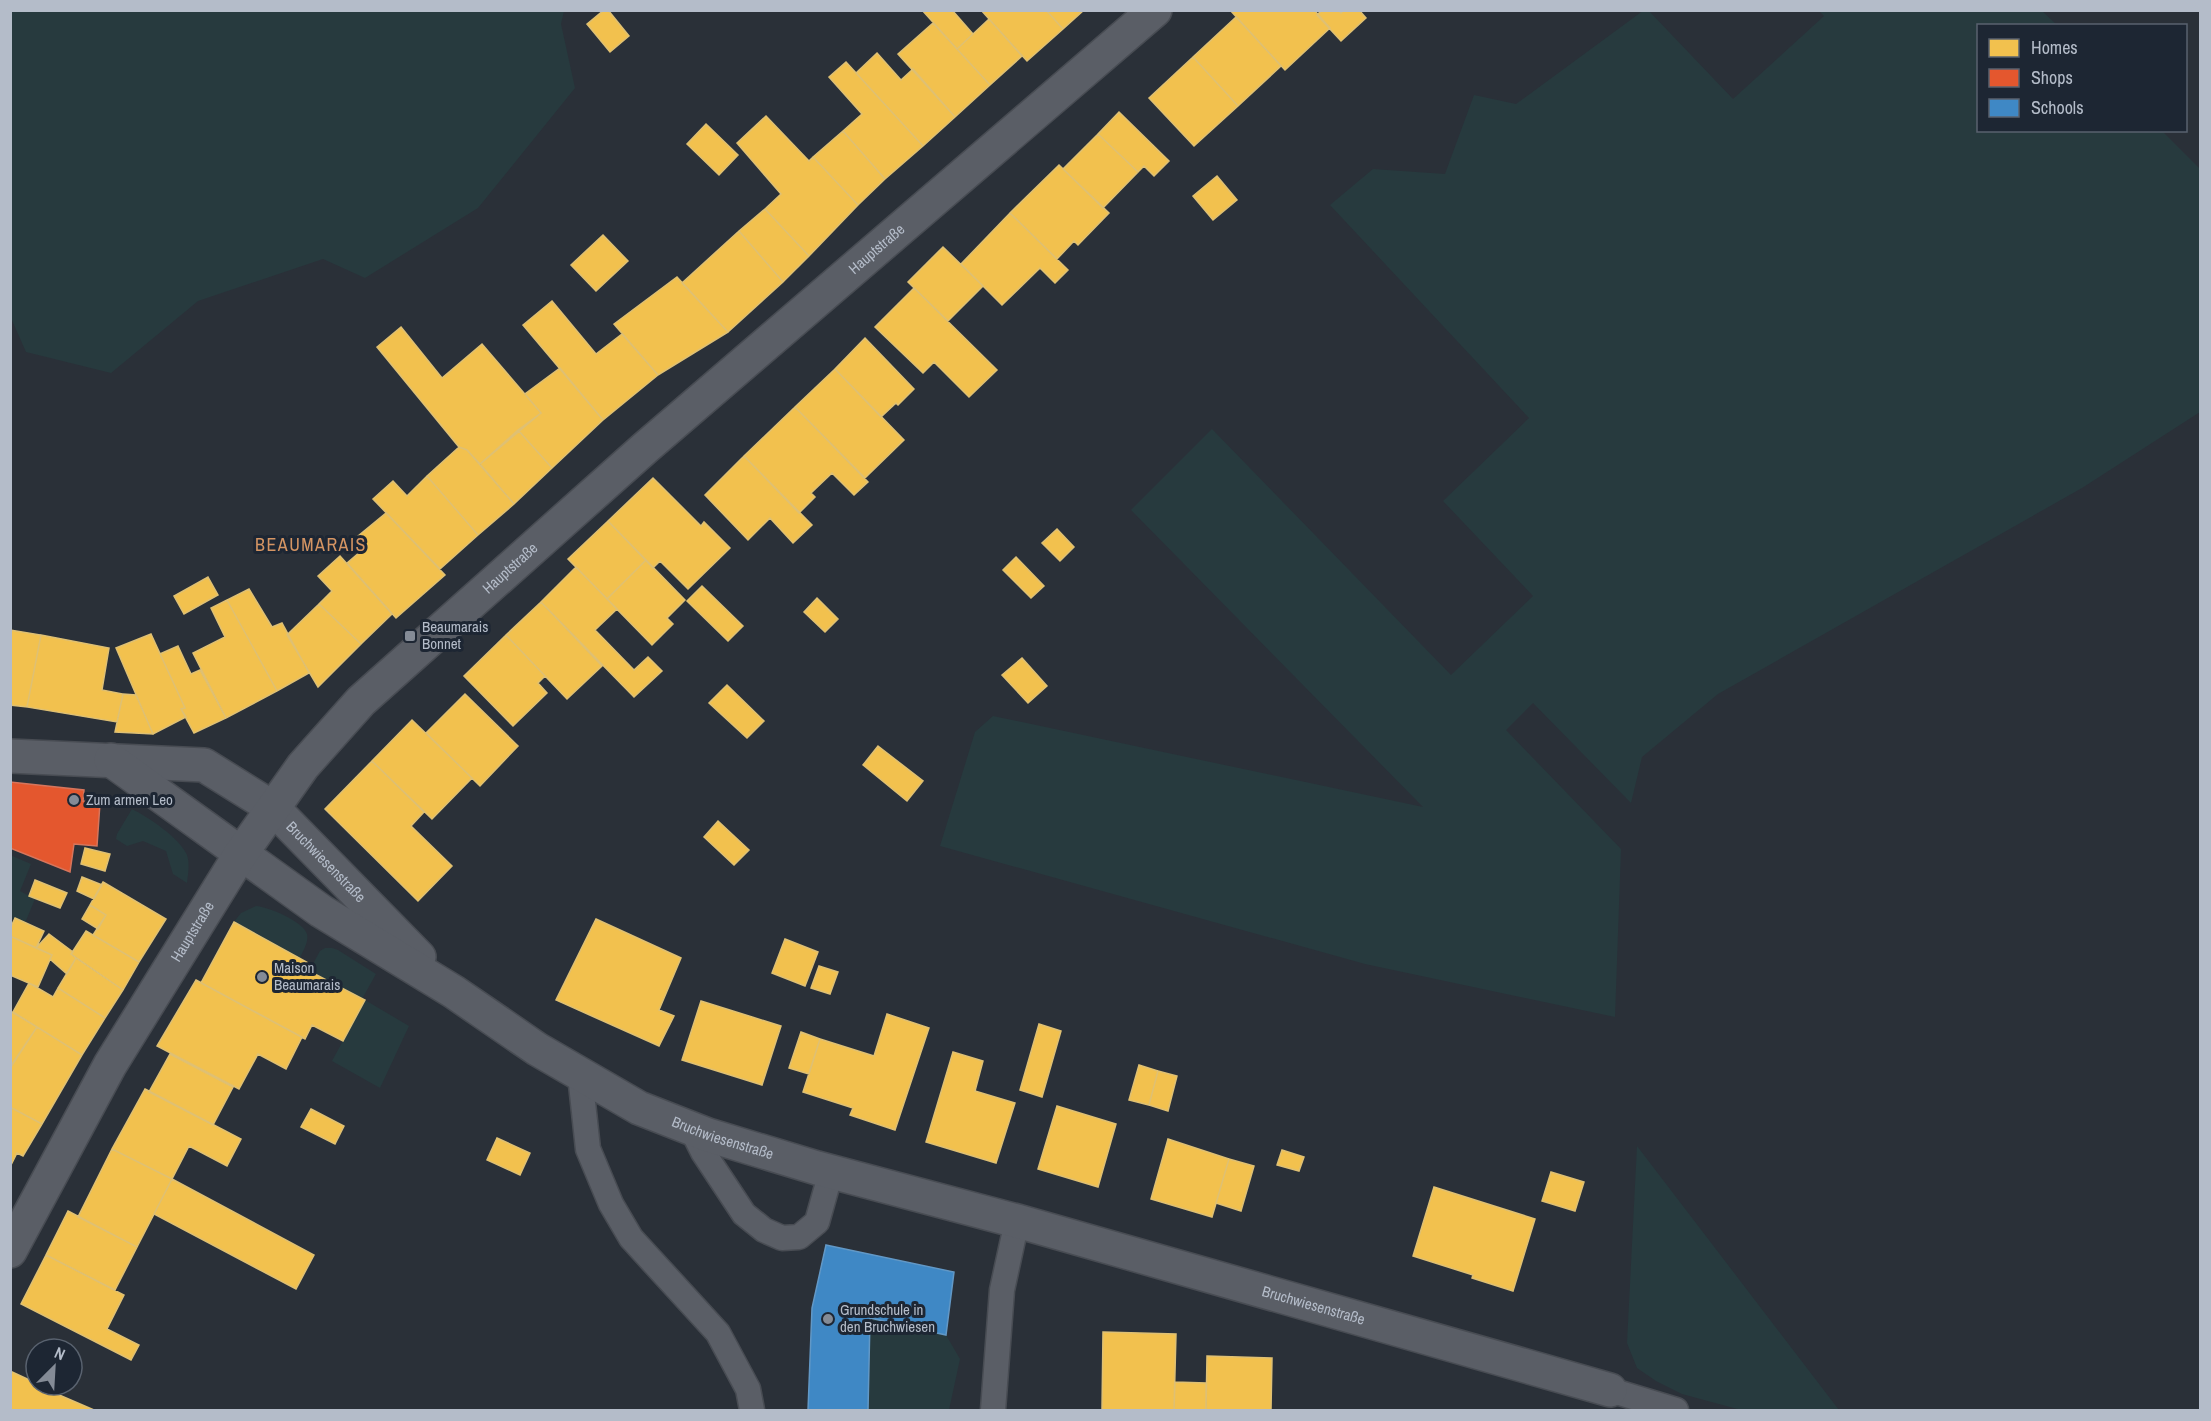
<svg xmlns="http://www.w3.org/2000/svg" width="2211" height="1421" font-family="'Archivo Narrow',sans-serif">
<rect width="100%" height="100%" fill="#2a3038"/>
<path fill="#273a3e" d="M1644,10L1649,11L1733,99L1824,16L1819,11H2042L2057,25L1978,26V130L2162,131L2200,169V412L2082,488L1718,694L1642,757L1631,803L1533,703L1506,730L1621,849L1615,1017L1365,964L940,846L975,732L993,716L1423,807L1131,510L1212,429L1451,675L1533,596L1443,501L1529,418L1330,205L1373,169L1445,174L1474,95L1516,104Z
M10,11H564L561,24L575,88L478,208L365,278L323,259L198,301L111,373L26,352L11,318Z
M132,809C148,817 180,838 187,855C190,864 188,874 187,883L173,874L166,851L143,841L127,846L116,839L117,834Z
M10,855L31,864L20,891L35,899L25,923L11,918Z
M256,906C268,907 303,921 307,934C309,942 303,951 300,958L234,922L241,913Z
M325,948H332L338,950L376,974L362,999L309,971L320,951Z
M365,1000L409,1026L380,1088L332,1061Z
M1637,1146L1839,1410H1741L1682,1394L1656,1381L1637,1368L1627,1343Z
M870,1318L946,1335L960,1359L949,1410H868Z"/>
<path fill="#f2c14e" stroke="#dfc073" stroke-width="1.5" d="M604,10H608L629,36L610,52L587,24Z
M922,10H952L973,34L957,49Z
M981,10H1046L1063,29L1027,61Z
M1046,10H1084L1063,29Z
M1230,10H1314L1330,28L1285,70Z
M1322,10H1338L1341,13L1344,10H1359L1366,18L1341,41L1317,15Z
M1236,17L1281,66L1238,106L1193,57Z
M989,19L1022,56L990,85L957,49Z
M933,23L990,85L955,117L898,54Z
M877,53L901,80L913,69L955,117L923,146L856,73Z
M1193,57L1238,106L1194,146L1149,98Z
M846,62L923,146L885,179L843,131L862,114L829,77Z
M1119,112L1169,161L1154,176L1144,166L1138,172L1098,134Z
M766,116L809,161L813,157L858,205L809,256L765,209L781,194L737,143Z
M706,124L738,155L719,175L687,144Z
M843,131L885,179L858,205L813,157Z
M1098,134L1138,172L1103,208L1063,169Z
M1059,165L1109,213L1078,245L1074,241L1057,259L1010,213Z
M1217,176L1237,200L1213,220L1193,196Z
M765,209L809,256L783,282L739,231Z
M1010,213L1068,270L1055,283L1040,268L1002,305L961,264Z
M739,231L783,282L728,332L682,283Z
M603,235L628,261L596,291L571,265Z
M943,247L983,286L948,321L908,282Z
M677,277L728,332L658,375L614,324Z
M914,288L997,370L969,397L934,362L923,373L875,327Z
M552,301L596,354L622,334L658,375L603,420L523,325Z
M401,327L442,378L482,344L541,413L480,464L467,450L459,447L377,347Z
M865,338L914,389L898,405L896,403L881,417L835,369Z
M560,368L603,420L552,468L518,430L541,413L525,394Z
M835,369L904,440L865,478L795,407Z
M795,407L868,482L854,495L832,473L811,493L815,497L799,513L744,456Z
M518,430L552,468L514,504L480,464Z
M459,447L467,450L514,504L478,535L427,476Z
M744,456L812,525L793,543L770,518L748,540L705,495Z
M427,476L478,535L440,569L373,499L393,481L407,496Z
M653,478L701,526L704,522L730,548L688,589L660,561L653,568L608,521Z
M386,513L445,575L396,618L347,563L367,546L358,536Z
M608,521L646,560L607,599L568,559Z
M1057,529L1074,547L1060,561L1042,543Z
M340,556L392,614L361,644L319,604L332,591L318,576Z
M1016,557L1044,586L1031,598L1003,570Z
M646,560L685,600L667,618L673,624L652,645L607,599Z
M576,567L617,609L595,630L634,670L648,657L662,671L634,697L541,602Z
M208,577L218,595L184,614L174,596Z
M702,586L743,626L728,641L687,601Z
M249,589L272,627L282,623L309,673L277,691L227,600Z
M817,598L838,619L825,632L804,612Z
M227,600L277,691L226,718L193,653L225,637L211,608Z
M541,602L602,666L567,699L506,635Z
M319,604L361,644L318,687L287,635Z
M10,630L41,635L27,707L10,705Z
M151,634L185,708L181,709L186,717L153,734L116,648Z
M41,635L109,648L102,690L123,694L117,722L27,707Z
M506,635L545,676L538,683L547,693L513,726L464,676Z
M178,646L191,674L200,670L226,718L194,733L181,709L185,708L160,654Z
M1022,658L1047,686L1028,703L1002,675Z
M727,685L764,721L747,738L709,703Z
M123,694L136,695L153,734L115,732Z
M465,694L518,746L480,786L426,733Z
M412,720L472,778L432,819L372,761Z
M878,746L923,781L907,801L863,765Z
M372,761L424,812L411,826L452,866L418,901L325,809Z
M718,821L749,850L734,865L704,837Z
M85,848L110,854L105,871L81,864Z
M82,877L102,885L94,899L77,891Z
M35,880L67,893L60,908L29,896Z
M103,882L166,919L139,962L93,935L106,915L90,905Z
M90,905L106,915L98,929L82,919Z
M15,918L44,931L36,948L10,936V929Z
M596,919L681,958L659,1010L674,1016L659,1046L556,1000Z
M234,922L312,965L309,971L365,1000L343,1041L312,1025L305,1039L201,983Z
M86,931L139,962L123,990L71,954Z
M49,934L73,952L71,954L76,958L67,974L50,959L52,955L36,948Z
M10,936L52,955L38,987L10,975Z
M785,939L818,952L805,986L772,973Z
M76,958L123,990L105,1018L58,988Z
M819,966L838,972L830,994L811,988Z
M196,980L302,1037L286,1069L258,1054L239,1089L157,1046Z
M29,983L53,997L58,988L105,1018L82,1055L13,1012Z
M701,1001L781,1026L762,1085L682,1060Z
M10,1011L37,1027L11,1067H10Z
M887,1014L929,1028L895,1130L850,1115L853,1108L803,1092L820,1039L874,1056Z
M1039,1024L1061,1031L1042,1097L1020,1090Z
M37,1027L82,1055L42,1124L10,1107V1067Z
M801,1032L820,1039L809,1074L789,1068Z
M953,1052L983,1061L975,1091L1015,1103L996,1163L926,1142Z
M170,1054L233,1087L213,1125L149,1092Z
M1139,1065L1158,1071L1149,1105L1129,1100Z
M1158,1071L1177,1076L1168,1111L1149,1105Z
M145,1089L241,1139L227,1166L189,1146L172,1179L112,1149Z
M1057,1106L1116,1124L1098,1187L1038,1169Z
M10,1107L42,1124L23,1156L17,1153L11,1165Z
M311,1109L344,1126L335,1144L301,1127Z
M497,1138L530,1153L520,1175L487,1160Z
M1168,1139L1229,1159L1212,1217L1151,1199Z
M112,1149L172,1179L137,1247L78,1217Z
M1282,1150L1304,1157L1299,1171L1277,1165Z
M1229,1159L1254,1166L1241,1211L1216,1203Z
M1551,1172L1584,1182L1575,1211L1542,1201Z
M172,1179L314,1255L296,1289L154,1214Z
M1434,1187L1535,1219L1513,1291L1472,1278L1473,1275L1413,1256Z
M68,1211L137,1247L115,1290L46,1255Z
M46,1255L124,1295L107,1329L139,1345L131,1360L21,1304Z
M1103,1332L1176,1334L1174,1410H1102Z
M1207,1356L1272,1358L1271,1410H1206Z
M10,1371L36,1383V1385L94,1410H10Z
M1175,1382L1206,1383V1410H1174Z"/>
<path fill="#e4572e" stroke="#d6755c" stroke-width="1.5" d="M10,782L84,790L83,801L100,803L97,846L74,844L70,872L10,848Z"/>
<path fill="#3f88c5" stroke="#6298c6" stroke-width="1.5" d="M826,1245L954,1272L946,1335L870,1318L868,1410H808L812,1308Z"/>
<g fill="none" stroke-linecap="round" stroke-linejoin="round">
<g stroke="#484c53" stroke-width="27">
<path id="lane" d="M580,1075L588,1149L611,1204L631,1238L718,1333L748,1389L752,1410
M691,1128L703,1152L744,1214L764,1230L782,1238L799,1237L817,1222L831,1172
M1610,1390L1676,1410
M993,1410L1002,1290L1017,1221"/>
</g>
<g stroke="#484c53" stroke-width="36">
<g id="street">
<path id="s1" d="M10,756L204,765L273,808L419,957"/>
<path id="s2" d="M111,760L321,911L454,992L537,1049L639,1108L708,1135L817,1168L1017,1221L1610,1390"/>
<path id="s3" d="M10,1251L110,1065L240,855L303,766L361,701L645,448L1155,10"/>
</g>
</g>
<use href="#lane" stroke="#5a5e66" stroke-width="24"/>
<use href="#street" stroke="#5a5e66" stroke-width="33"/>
</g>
<g fill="#848b96" stroke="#1d2633" stroke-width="2">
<rect x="404" y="630" width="12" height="12" rx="3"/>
<circle cx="74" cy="800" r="6"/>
<circle cx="262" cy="977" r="6"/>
<circle cx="828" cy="1319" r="6"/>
</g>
<g text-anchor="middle" stroke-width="6" stroke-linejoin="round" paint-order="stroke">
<g font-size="15" fill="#b4bcc9" stroke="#1d2633">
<text dy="5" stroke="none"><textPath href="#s3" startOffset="1340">Hauptstraße</textPath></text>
<text dy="5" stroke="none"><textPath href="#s3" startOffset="854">Hauptstraße</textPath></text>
<text dy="5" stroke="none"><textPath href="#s1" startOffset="351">Bruchwiesenstraße</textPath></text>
<text dy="5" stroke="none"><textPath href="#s3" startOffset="368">Hauptstraße</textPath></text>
<text dy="5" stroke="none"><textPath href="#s2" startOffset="722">Bruchwiesenstraße</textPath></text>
<text dy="5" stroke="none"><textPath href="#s2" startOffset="1336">Bruchwiesenstraße</textPath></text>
</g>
<g font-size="15" fill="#b4bcc9" stroke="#1d2633" text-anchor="start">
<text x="422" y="632">Beaumarais<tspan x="422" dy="17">Bonnet</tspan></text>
<text x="86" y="805">Zum armen Leo</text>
<text x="274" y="973">Maison<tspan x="274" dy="17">Beaumarais</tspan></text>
<text x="840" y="1315">Grundschule in<tspan x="840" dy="17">den Bruchwiesen</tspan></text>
</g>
<g font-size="18" letter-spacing="1.5" fill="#d59563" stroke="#1d2633">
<text x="311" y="551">BEAUMARAIS</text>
</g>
</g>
<rect width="2211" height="1421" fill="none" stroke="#b4bcc9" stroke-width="24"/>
<rect x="1977" y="24" width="210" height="108" fill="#1d2633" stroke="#59626f" stroke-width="1.5"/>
<rect x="1989" y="39" width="30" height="18" fill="#f2c14e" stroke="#59626f" stroke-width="1.5"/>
<text x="2031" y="54" font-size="18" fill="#b4bcc9">Homes</text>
<rect x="1989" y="69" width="30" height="18" fill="#e4572e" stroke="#59626f" stroke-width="1.5"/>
<text x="2031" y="84" font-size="18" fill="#b4bcc9">Shops</text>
<rect x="1989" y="99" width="30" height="18" fill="#3f88c5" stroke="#59626f" stroke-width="1.5"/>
<text x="2031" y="114" font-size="18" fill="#b4bcc9">Schools</text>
<g transform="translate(54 1367) rotate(24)"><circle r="28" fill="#1d2633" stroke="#59626f" stroke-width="1.5"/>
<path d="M0-4.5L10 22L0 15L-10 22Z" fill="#848b96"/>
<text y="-9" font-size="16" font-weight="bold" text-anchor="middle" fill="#b4bcc9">N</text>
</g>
</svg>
